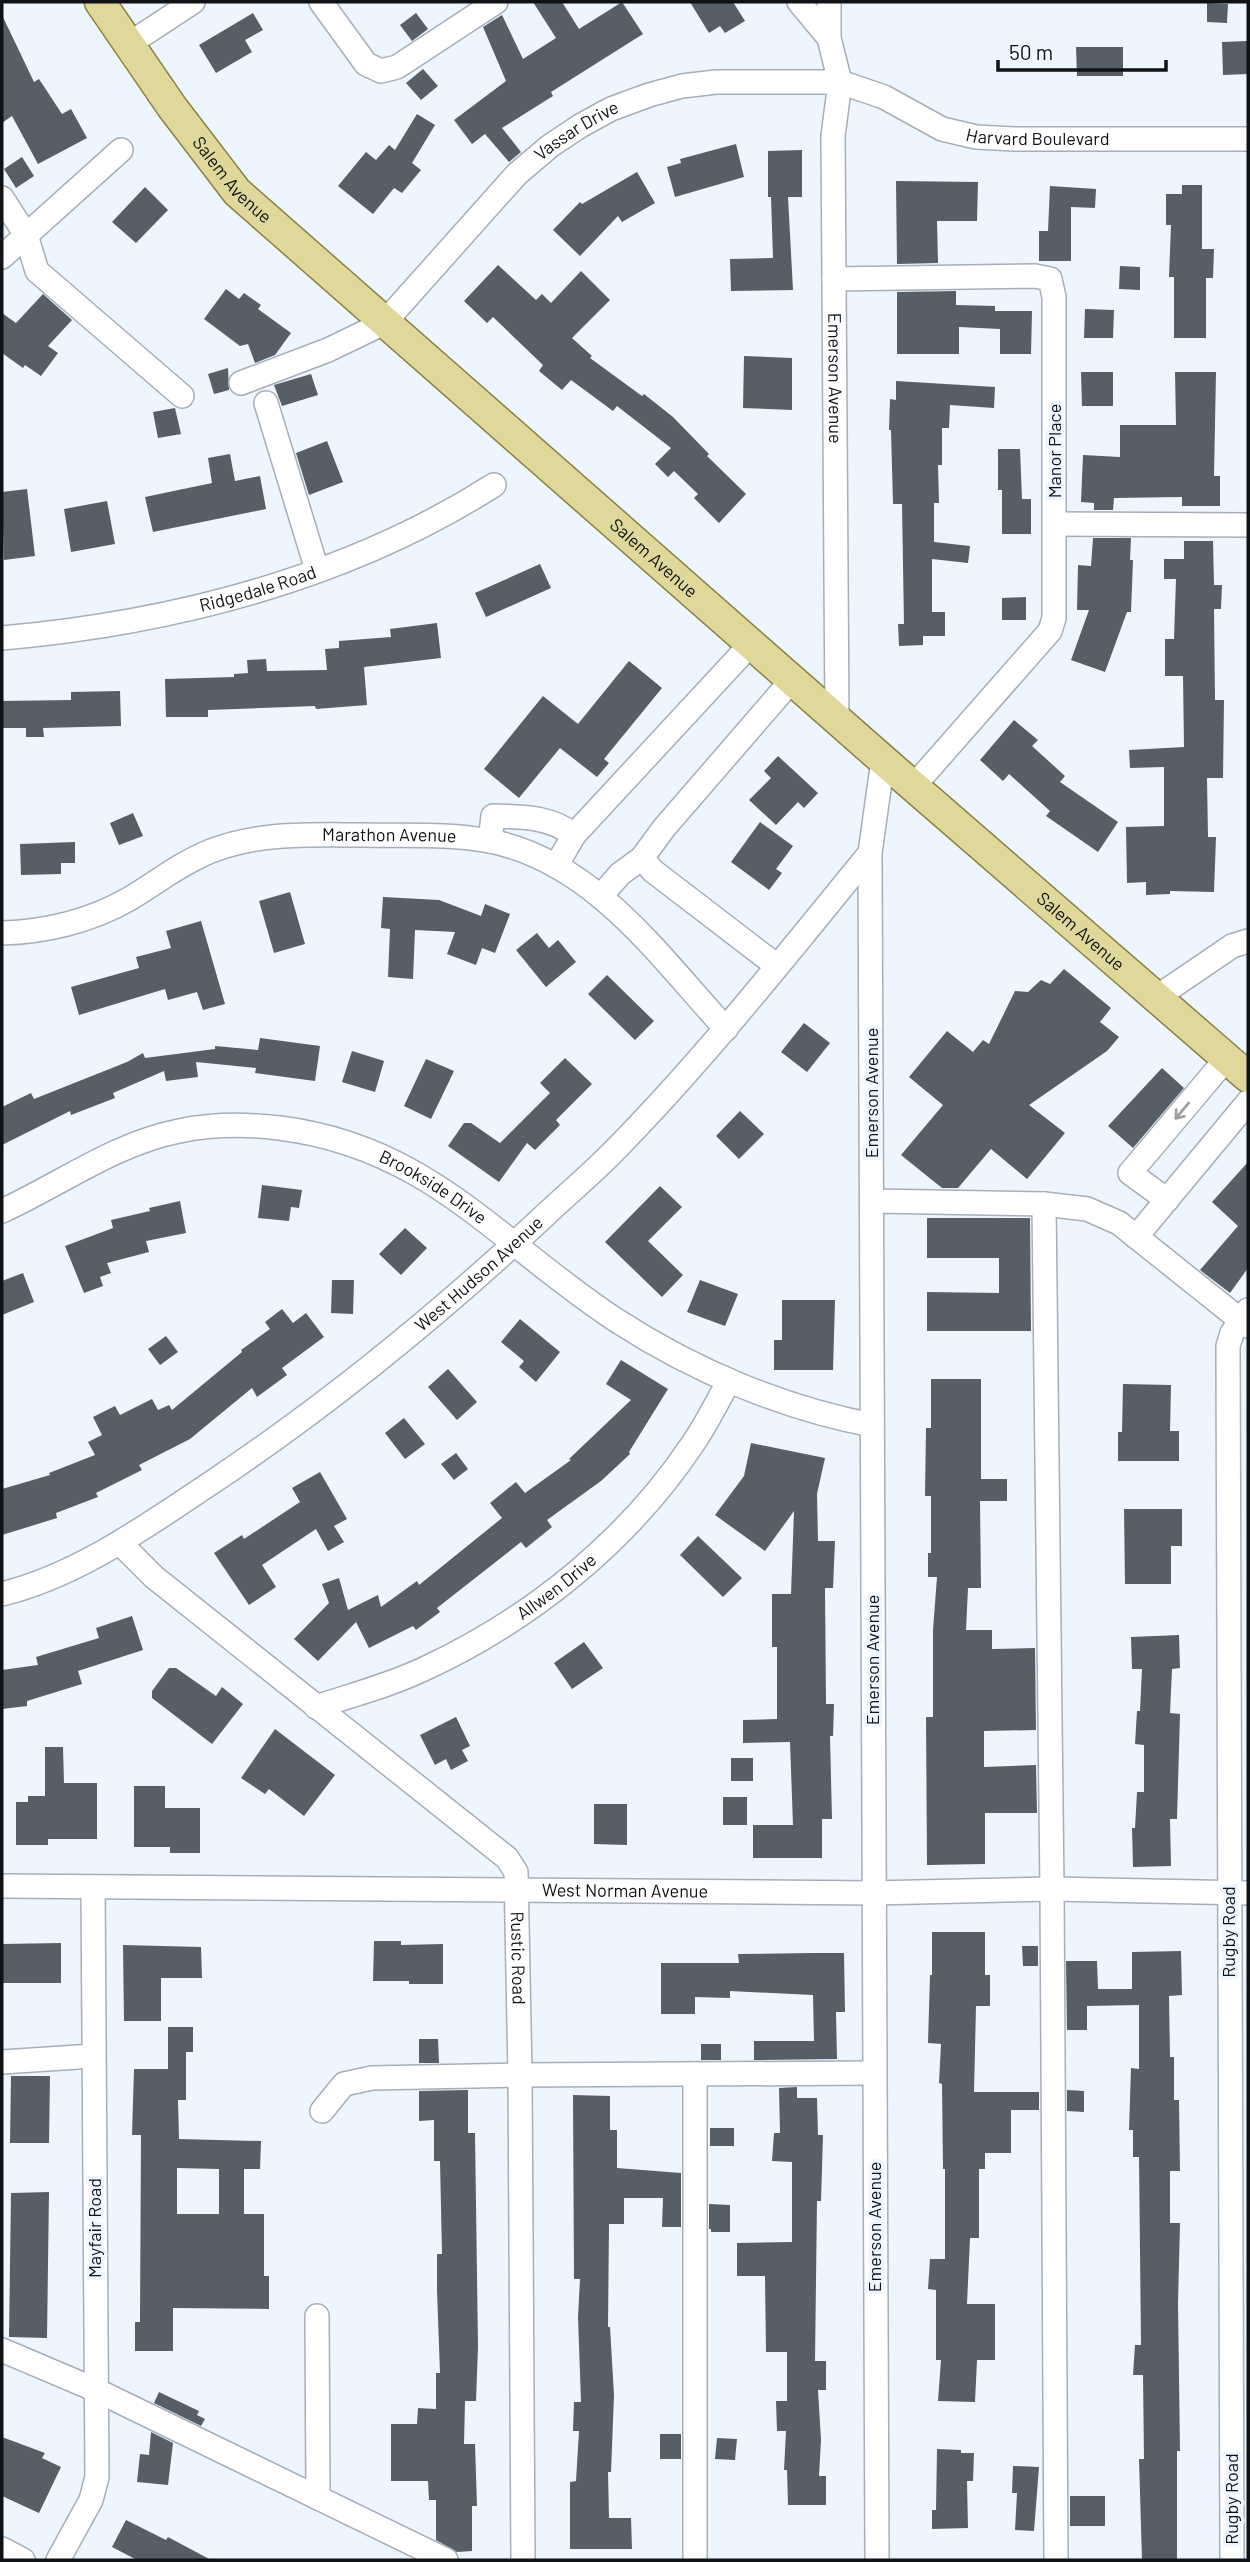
<svg xmlns="http://www.w3.org/2000/svg" width="1250" height="2562" font-family="Barlow,sans-serif">
<rect width="100%" height="100%" fill="#edf5fe"/>
<path fill="#565e68" fill-rule="evenodd" d="M533,2H562L579,29L622,2L643,34L551,92L553,96L502,128L521,152L509,162L485,134L472,144L454,120L506,81L483,27L502,15L523,59L556,38Z
M690,2H733L745,21L725,33L720,26L709,33Z
M1207,3L1228,4L1227,23L1207,22Z
M253,13L263,30L245,40L252,52L216,73L199,45Z
M416,13L428,29L412,41L400,25Z
M2,15L34,82L39,79L62,114L71,109L87,138L38,164L12,116L2,123Z
M1248,41V74L1223,75L1222,42Z
M1076,47H1123V76H1077Z
M423,69L438,86L421,100L406,83Z
M417,114L435,125L412,163L421,170L402,193L394,188L373,214L338,186L366,152L376,160L389,145L395,150Z
M736,144L744,177L675,197L667,167L681,163L680,159Z
M802,150V197H788L793,290L731,291L730,259L773,258L771,197H768V151Z
M22,157L34,176L16,188L4,169Z
M637,172L655,203L622,222L618,216L580,256L553,230L580,202L582,204Z
M896,181L978,182L977,221H937L938,263L897,264Z
M1182,185H1202V249H1214L1213,278H1206V338H1174V277H1169L1171,225H1166V194H1182Z
M1050,186L1096,189L1095,208L1071,207V261H1039V231H1048Z
M145,187L168,210L136,243L112,222Z
M498,265L536,300L542,294L551,303L581,271L610,300L572,338L592,356L590,358L642,396L644,394L673,417L709,454L707,456L746,494L719,523L694,498L698,494L674,471L668,477L655,464L671,448L617,406L613,411L571,380L562,390L539,371L543,365L493,317L487,323L464,301Z
M1120,266L1140,267V290L1119,289Z
M226,289L239,299L244,293L261,305L258,309L291,333L275,355L255,363L248,344L240,346L204,319Z
M956,291V305L995,306V311H1032L1031,354H1000V329L959,327V354H897V292Z
M43,294L72,320L48,346L58,353L41,376L25,365L23,368L2,353V313L16,323Z
M1085,309L1114,310L1113,338H1084Z
M744,356L792,358V410L743,408Z
M228,368L229,390L214,394L208,374Z
M1081,372H1113V406H1082Z
M1175,372H1216L1214,476H1220V506H1182V497L1114,498L1113,510H1094V503L1081,502L1083,455L1120,457V425H1176Z
M311,374L318,395L282,406L274,385Z
M896,381L995,387L994,408L950,405L949,428H942V465H938L939,503H934V542L970,546L968,563L932,559V612H945V636H923V645L899,646L898,624H904L902,504H893L891,430H889L890,399L896,400Z
M175,408L181,434L158,438L153,412Z
M327,441L343,482L309,495L296,453Z
M998,449H1020L1022,499H1031V534H1002V490H998Z
M230,454L235,481L260,476L266,509L153,532L145,497L212,483L208,458Z
M27,489L35,556L4,560L2,492Z
M107,501L115,544L71,552L64,509Z
M1093,538H1131L1130,560H1133L1131,612H1127L1105,672L1071,660L1089,610H1077L1078,565L1091,566Z
M1184,541H1213L1214,585H1222L1221,609H1214L1215,700H1224L1223,778H1207L1208,837H1216L1214,892L1170,891V894L1146,895V882L1127,883L1126,827L1164,826V767L1130,768L1129,750L1184,747L1183,676H1165V639H1174L1176,579H1164V559H1184Z
M540,564L551,588L486,617L475,593Z
M1026,597V620H1002V598Z
M437,623L441,658L364,667L367,705L316,709L315,706L208,710V717H166L165,679L234,677V674L248,673L247,660L266,659L267,671L327,670L325,649L339,648V641L391,637L390,629Z
M629,661L662,688L604,759L609,763L597,777L560,748L519,798L484,769L543,696L578,724Z
M120,691L121,726L43,728L44,737H26V728H2V701L71,700V692Z
M1014,720L1038,740L1032,746L1065,776L1060,782L1118,822L1098,852L1046,816L1050,811L1009,774L1003,781L980,760Z
M778,756L818,793L804,808L798,802L776,825L749,800L771,778L764,771Z
M133,813L143,836L119,845L110,823Z
M760,822L793,846L776,869L782,873L769,890L731,862Z
M75,842V863H61V874L21,875L20,844Z
M290,892L305,944L274,953L259,901Z
M383,897L439,900L481,916L485,904L510,914L495,953L482,948L476,965L447,954L455,932L415,930L413,979L388,977L390,929L381,928Z
M201,921L225,1004L203,1010L197,992L168,1000L165,989L79,1015L71,987L139,968L136,957L171,948L166,931Z
M537,933L549,948L558,940L576,962L546,987L516,950Z
M1064,969L1111,1008L1100,1022L1119,1037L1107,1051L1029,1105L1065,1133L1027,1179L991,1149L958,1188H942L901,1155L943,1105L909,1077L947,1031L973,1052L983,1040L989,1044L1015,991L1028,992L1041,980L1050,984Z
M607,975L654,1021L635,1040L588,994Z
M804,1023L830,1043L807,1072L781,1052Z
M260,1038L320,1046L315,1081L255,1073L256,1068L196,1062L198,1077L166,1081L164,1071L113,1093L115,1098L71,1115L70,1111L2,1145V1107L31,1093L34,1099L127,1062L143,1053L145,1058L215,1049V1046L258,1050Z
M352,1051L384,1061L375,1092L342,1082Z
M565,1058L592,1084L556,1120L560,1125L535,1150L527,1143L499,1182L448,1146L464,1123H471L500,1143L550,1093L540,1083Z
M426,1059L454,1071L431,1119L404,1106Z
M1162,1068L1184,1088L1133,1148L1108,1126Z
M740,1111L764,1134L739,1159L716,1136Z
M1248,1162V1268L1230,1293L1200,1270L1238,1226L1212,1202Z
M262,1185L302,1190L299,1208L291,1207L289,1221L258,1218Z
M660,1186L682,1207L648,1241L683,1275L662,1297L605,1242Z
M180,1201L186,1233L146,1241L149,1252L107,1263L111,1273L100,1277L103,1286L84,1293L65,1246L113,1228L111,1220L150,1211L149,1208Z
M927,1218H1030L1031,1331H927V1292L999,1293V1258H927Z
M405,1228L427,1248L401,1275L379,1254Z
M23,1273L34,1302L2,1315V1281Z
M332,1280H354L353,1314L331,1313Z
M700,1280L738,1294L725,1326L687,1312Z
M782,1300H835L833,1370H774V1340H782Z
M282,1309L293,1323L306,1313L324,1337L282,1368L287,1375L257,1397L252,1388L190,1439L139,1465L142,1470L96,1493L98,1497L56,1513L57,1518L2,1535V1489L50,1475L49,1473L95,1455L88,1442L102,1435L93,1417L115,1406L120,1415L152,1399L158,1410L169,1405L172,1410L242,1352L241,1350L270,1329L265,1322Z
M520,1319L560,1352L536,1382L519,1367L524,1361L501,1342Z
M166,1336L178,1352L160,1365L148,1349Z
M621,1360L668,1389L629,1452L630,1454L601,1481L547,1520L552,1527L526,1548L521,1542L437,1608L440,1612L416,1630L413,1626L369,1648L356,1622L318,1661L294,1639L329,1603L322,1584L339,1578L348,1610L378,1595L381,1607L417,1581L419,1585L502,1518L490,1503L516,1482L525,1493L571,1460L569,1459L631,1400L606,1384Z
M448,1369L477,1402L457,1420L428,1387Z
M931,1379H981V1479H1007V1501H980L981,1588H968L966,1630H992V1649L1035,1648L1036,1730L984,1731V1767L1036,1765L1037,1813H985V1864L927,1865L926,1717H933V1630L937,1577H928V1553H931V1496H925L926,1428H931Z
M1123,1384L1171,1385L1170,1431H1179V1461H1118V1432H1122Z
M404,1418L425,1444L405,1459L385,1433Z
M751,1443L825,1458L817,1494L818,1541H835L833,1588H825L826,1704H834L833,1736H830L832,1819H822V1858H753V1825H793L790,1742L743,1743V1720L777,1719V1647H772V1594H791L794,1511L765,1551L715,1515L744,1476Z
M456,1453L468,1469L454,1480L441,1464Z
M320,1472L347,1519L334,1526L344,1542L328,1551L316,1529L262,1565L276,1587L249,1605L214,1553L242,1535L244,1539L300,1502L292,1488Z
M1124,1509H1182V1546H1171V1584H1125Z
M698,1536L742,1578L723,1597L680,1555Z
M132,1616L143,1650L78,1671L82,1684L27,1701V1706L2,1709V1670L38,1665L36,1657L99,1638L96,1628Z
M1179,1635L1180,1668L1172,1669L1170,1713L1180,1714L1177,1819H1170L1171,1866L1133,1867L1132,1828H1135L1137,1792H1144V1745L1135,1744L1137,1711H1140L1142,1669H1132L1131,1637Z
M584,1642L603,1668L572,1689L554,1663Z
M169,1668H176L216,1696L222,1687L243,1704L212,1744L152,1698V1691Z
M456,1717L470,1746L462,1750L468,1761L451,1770L446,1759L435,1765L420,1735Z
M275,1729L335,1775L304,1816L269,1789L265,1794L241,1778Z
M45,1747H63L64,1783H97V1839H48V1845H16V1802H28V1796H45Z
M731,1758H753V1781H731Z
M134,1786H165V1808H200V1853H170V1847H134Z
M723,1797H747V1825H723Z
M594,1804H627V1845L594,1844Z
M932,1932H985V1975H990V2006H976L974,2092H1039V2110H1011V2153H985V2169H979V2238H970L967,2304H995V2360H977L975,2402L938,2401L941,2360H936V2290L928,2289L930,2259H945V2169H943L942,2084L939,2083L941,2044L928,2043L930,1975H932Z
M374,1941H401V1945L443,1944V1984H409V1981H373Z
M61,1943V1983H2V1944Z
M123,1945L201,1947L202,1978H161V2021H124Z
M1022,1946H1038V1966H1023Z
M1181,1951L1182,1995L1169,1996L1170,2057H1174V2100H1179L1180,2171H1170V2223H1180L1178,2303L1180,2451H1177V2560H1142L1139,2459H1144L1143,2375H1133L1135,2345H1141L1139,2157H1133V2130H1129L1131,2068L1139,2069V2005L1087,2006V2030H1067L1066,1961H1097L1098,1989H1132V1952Z
M813,1953H844L845,2012H836L837,2059L754,2060V2041H814L813,1995L730,1991V1998L695,1997V2014H661V1963H739L738,1954Z
M168,2027H193V2052H186V2100H178L179,2139L261,2141L260,2169H244V2214H264V2276H269V2309L173,2308V2351H135V2322H140L141,2135H132L134,2069H168ZM177,2168L219,2169V2214H177Z
M419,2039H438L439,2063H419Z
M701,2044H721V2060H701Z
M11,2076H50L49,2143H10Z
M797,2087V2098H817L818,2135H823L821,2201H817L815,2361H826V2390H818L821,2440L819,2476H826V2505H788L787,2470H784L786,2431H777L776,2401H787V2352H766L765,2276H737V2243L792,2242V2162L772,2161L774,2133H780L779,2088Z
M468,2090V2133H475L478,2347L476,2401H465L464,2444H475L477,2506H472V2551L457,2552L436,2540V2500H429L428,2481H391V2424H417L418,2408L436,2409V2373H440L437,2291V2254H442L440,2161H434V2120L419,2121V2091Z
M1067,2090L1084,2091V2112L1067,2111Z
M573,2095L610,2096V2130H617V2168L681,2173V2227H662L663,2198H624V2224H609L608,2327H610L614,2395L611,2472H608L609,2518H631L632,2549H570V2482L576,2481L579,2431H573L574,2402H581L578,2317L580,2279H574Z
M710,2128H734V2146H710Z
M49,2192L47,2338L9,2337L11,2193Z
M709,2204L730,2205V2232H711V2229H709Z
M159,2392L199,2411L197,2415L205,2419L201,2426L154,2403Z
M151,2432L173,2443L168,2485L137,2482L140,2454L149,2455Z
M660,2434H681V2459H660Z
M2,2437L45,2453L42,2458L61,2467L39,2513L2,2496Z
M717,2438L737,2439L735,2460L715,2459Z
M937,2449L961,2450V2453H974L973,2481H967L968,2528L932,2529V2510H936Z
M1013,2466L1039,2467L1034,2531L1015,2530L1017,2493H1012Z
M1070,2496H1105V2526H1070Z
M126,2520L166,2540L168,2537L211,2560H137L112,2547Z"/>
<g fill="none" stroke-linecap="round" stroke-linejoin="round">
<g stroke="#a6aeb9" stroke-width="26">
<g id="minor">
<path d="M321,2L366,64L381,71L397,67L496,2"/>
<path d="M799,2L829,38"/>
<path id="s1" d="M829,2V38L840,82L833,136L837,720"/>
<path d="M129,44L193,2"/>
<path d="M2,198L26,235L37,271L182,396"/>
<path d="M2,257L121,150"/>
<path d="M834,279L1035,276L1050,279L1054,297V618L1050,631L913,787"/>
<path id="s2" d="M241,383L328,350L384,323L517,174L550,146L580,126L611,109L649,95L682,86L716,82H840L884,97L942,129L976,137L1014,139H1248"/>
<path d="M266,403L317,570"/>
<path d="M1055,524L1248,525"/>
<path id="s3" d="M2,638C173,623 348,578 494,485"/>
<path d="M490,841L493,816C523,817 549,816 574,835"/>
<path d="M556,866L574,835L751,644"/>
<path d="M601,896L620,874L642,858"/>
<path id="s4" d="M2,933C45,932 91,921 129,899C156,883 181,863 211,851C259,832 312,835 363,835C405,836 449,833 490,841C594,862 658,955 726,1029"/>
<path d="M777,966L653,871L642,858L664,828L792,680"/>
<path d="M1157,997L1232,946L1248,941"/>
<path d="M1167,1200L1130,1173L1226,1059"/>
<path d="M872,1201L1044,1204L1087,1209L1119,1223L1248,1326"/>
<path d="M1044,1204L1052,1889L1056,2560"/>
<path id="s5" d="M2,1211C61,1184 114,1144 179,1131C213,1124 246,1124 279,1128C430,1146 501,1246 619,1322C695,1371 783,1408 872,1425"/>
<path d="M1136,1237L1248,1102"/>
<path id="s6" d="M120,1543L154,1577L507,1858L516,1872L520,2075L523,2560"/>
<path id="s7" d="M2,1594C79,1575 146,1526 211,1483C328,1405 438,1315 541,1219C566,1195 593,1173 617,1148C708,1055 788,953 870,853"/>
<path id="s8" d="M316,1707C352,1695 391,1685 426,1668C531,1619 627,1542 692,1445C706,1425 717,1402 729,1381"/>
<path id="s9" d="M2,1886L873,1893L1052,1889L1248,1893"/>
<path d="M2,2062L93,2056"/>
<path d="M695,2074V2560"/>
<path d="M322,2111L344,2084L372,2078L520,2075L874,2073"/>
<path d="M317,2316L318,2498"/>
<path d="M2,2350L96,2390L446,2560"/>
<path d="M2,2549L23,2560"/>
<path d="M58,2560L91,2500L97,2477L93,1887"/>
<path d="M877,2560L870,853L883,760"/>
<path d="M1232,2560L1228,1346L1232,1333L1248,1310"/>
</g>
</g>
<g stroke="#898242" stroke-width="33">
<g id="major">
<path id="s10" d="M100,2L172,107L237,192L883,760L1248,1077"/>
</g>
</g>
<use href="#minor" stroke="#fff" stroke-width="23"/>
<use href="#major" stroke="#e0d89b" stroke-width="30"/>
</g>
<defs><path id="oneway-shaft" d="M-6 0H5M1.5-3L5.5 0L1.5 3" fill="none" stroke-width="1.6" stroke-linecap="round" stroke-linejoin="round" transform="scale(1.75)"/></defs>
<use stroke="#9fa0a2" href="#oneway-shaft" transform="translate(1182 1111) rotate(130)"/>
<g text-anchor="middle" stroke-width="7" stroke-linejoin="round" paint-order="stroke">
<g font-size="18" fill="#0f1216" stroke="#edf5fe">
<text dy="6" stroke="none"><textPath href="#s2" startOffset="429">Vassar Drive</textPath></text>
<text dy="6" stroke="none"><textPath href="#s2" startOffset="912">Harvard Boulevard</textPath></text>
<text dy="6" stroke="none"><textPath href="#s10" startOffset="222">Salem Avenue</textPath></text>
<text dy="6" stroke="none"><textPath href="#s1" startOffset="378">Emerson Avenue</textPath></text>
<text transform="translate(1055 451) rotate(-90)" y="6">Manor Place</text>
<text dy="6" stroke="none"><textPath href="#s10" startOffset="789">Salem Avenue</textPath></text>
<text dy="6" stroke="none"><textPath href="#s3" startOffset="261">Ridgedale Road</textPath></text>
<text dy="6" stroke="none"><textPath href="#s4" startOffset="408">Marathon Avenue</textPath></text>
<text dy="6" stroke="none"><textPath href="#s10" startOffset="1356">Salem Avenue</textPath></text>
<text transform="translate(872 1093) rotate(-90)" y="6">Emerson Avenue</text>
<text dy="6" stroke="none"><textPath href="#s5" startOffset="462">Brookside Drive</textPath></text>
<text dy="6" stroke="none"><textPath href="#s7" startOffset="578">West Hudson Avenue</textPath></text>
<text dy="6" stroke="none"><textPath href="#s8" startOffset="271">Allwen Drive</textPath></text>
<text transform="translate(873 1660) rotate(-90)" y="6">Emerson Avenue</text>
<text dy="6" stroke="none"><textPath href="#s9" startOffset="623">West Norman Avenue</textPath></text>
<text transform="translate(1229 1932) rotate(-90)" y="6">Rugby Road</text>
<text dy="6" stroke="none"><textPath href="#s6" startOffset="602">Rustic Road</textPath></text>
<text transform="translate(875 2227) rotate(-90)" y="6">Emerson Avenue</text>
<text transform="translate(95 2228) rotate(-90)" y="6">Mayfair Road</text>
<text transform="translate(1232 2499) rotate(-90)" y="6">Rugby Road</text>
</g>
</g>
<rect width="1250" height="2562" fill="none" stroke="#0f1216" stroke-width="7"/>
<path d="M998 60v10h168v-10" fill="none" stroke="#0f1216" stroke-width="3.5"/>
<text x="1009" y="60" font-size="21" fill="#0f1216" stroke="#edf5fe" stroke-width="5" paint-order="stroke">50 m</text>
</svg>
